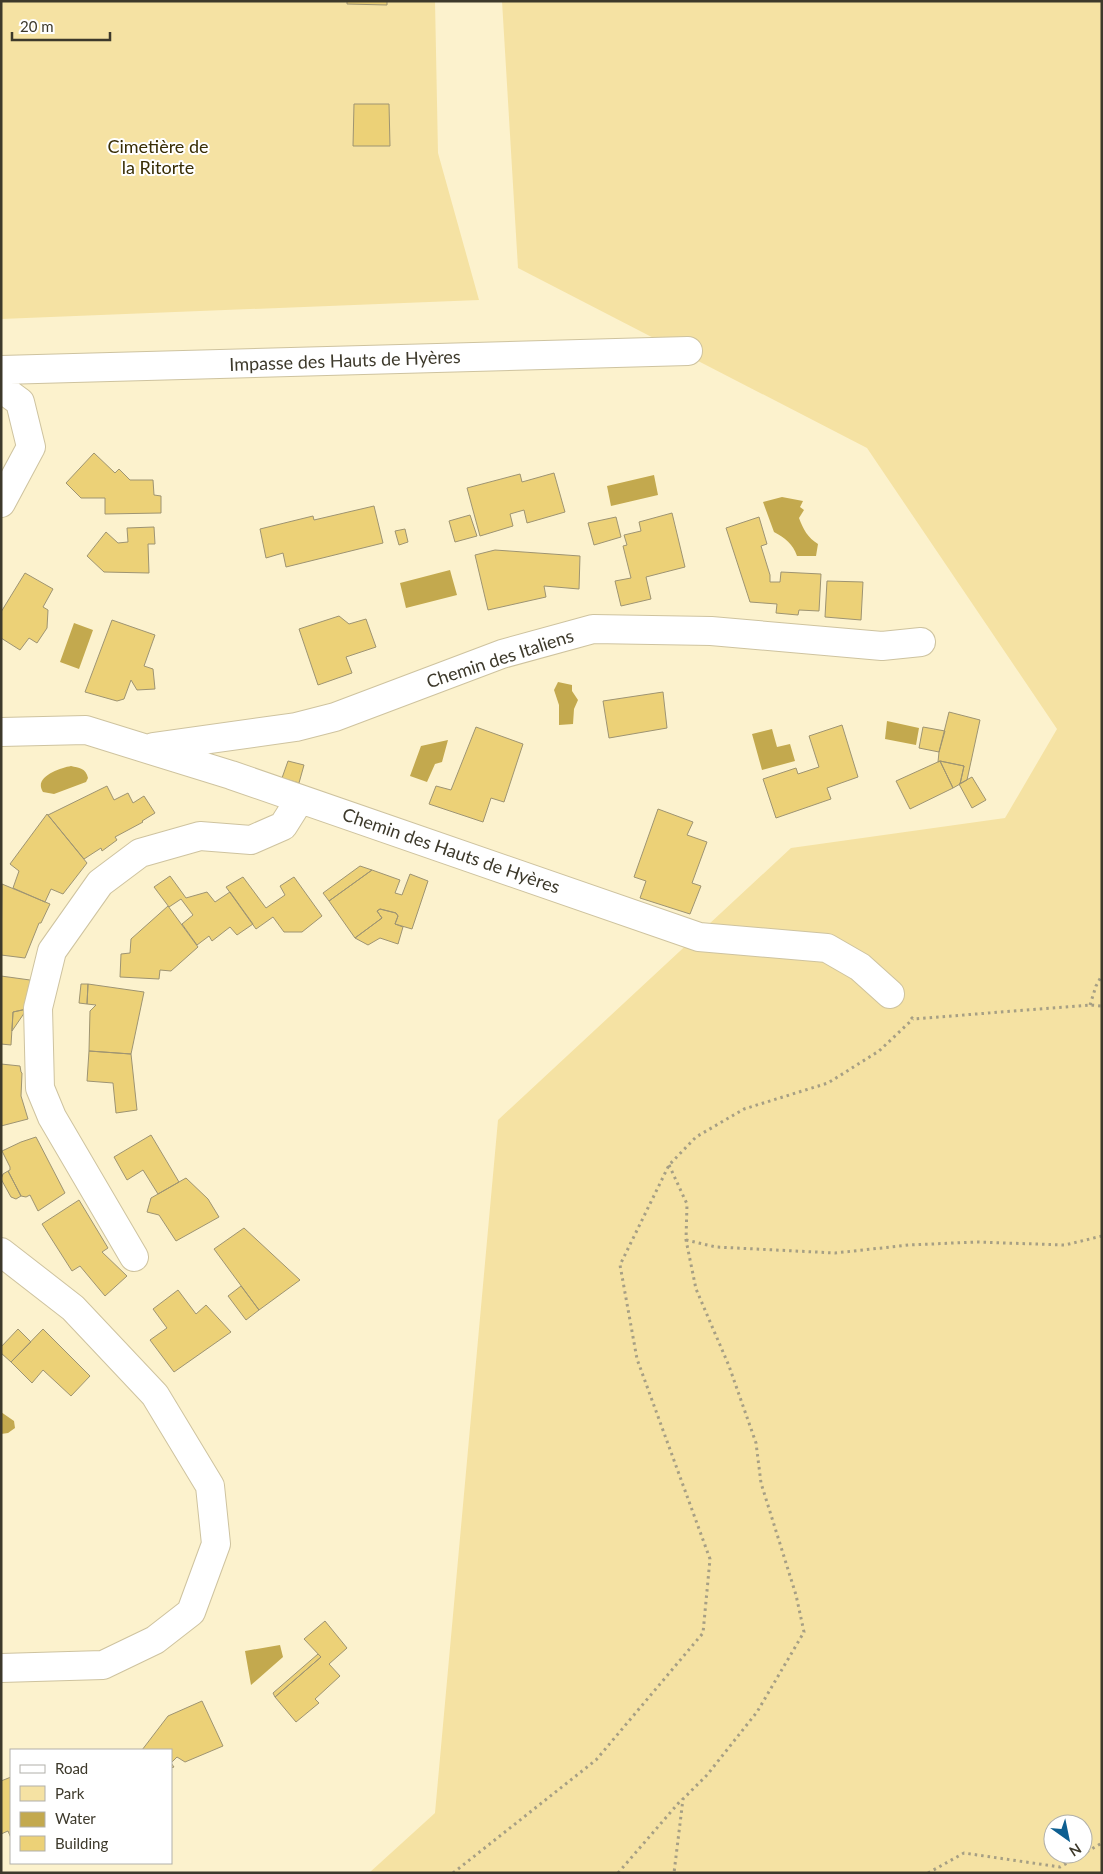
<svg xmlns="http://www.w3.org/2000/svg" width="1103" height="1874" font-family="Lato,sans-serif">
<rect width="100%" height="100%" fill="#fcf2cd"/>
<path fill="#f5e2a3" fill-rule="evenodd" d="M1,1H435L438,153L479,300L1,319Z
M502,1H1102V1873H369L435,1813L498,1120L791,848L1005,818L1057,729L867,448L518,268ZM1053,1824H1083V1854H1053Z"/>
<path fill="#c3a94e" d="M654,475L658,495L611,506L607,486Z
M782,497L803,501L800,507L804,510L799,518C803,529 808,538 818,544L816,556H797C793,544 785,538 774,532L763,502Z
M450,570L457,595L406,608L400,583Z
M74,623L93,630L79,669L60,662Z
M558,682L572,685V691L578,700L574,709L573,724L559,725V705L554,690Z
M887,721L919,728L916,745L885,739Z
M772,729L777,747L790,744L795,761L762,770L752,734Z
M448,740L442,762L435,764L427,782L410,776L421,746Z
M71,766C79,768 86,768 88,778L86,782L54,794L43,792C33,777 60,768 71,766Z
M1,1412L14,1421L15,1428L8,1433L1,1434Z
M280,1645L283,1657L251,1685L245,1651Z"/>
<path fill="#ecd177" stroke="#9e9472" d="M347,1H387V5L347,4Z
M354,104H389L390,146H353Z
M94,453L115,473L119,469L130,480H153L154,495L161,496V513L105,514V498H81L66,483Z
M554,473L565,512L527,523L524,510L510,514L513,526L480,536L467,488L520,474L522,482Z
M374,506L383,543L286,567L283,553L266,558L260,529L313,516L314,520Z
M672,513L685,567L646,577L651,599L621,606L615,581L631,578L623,546L627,545L624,535L641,531L639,522Z
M470,515L477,536L455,542L449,521Z
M616,517L621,537L594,545L588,523Z
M759,517L767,544L761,546L770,575V582H780L781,572L821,574L819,611L799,610L798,615L776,613L777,604L750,602L726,528Z
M154,527L155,544H148L149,573L104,572L87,556L106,532L118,543L128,542L127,528Z
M405,529L408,542L399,545L395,531Z
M495,550L580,556L579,589L544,586L546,597L488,610L475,555Z
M25,573L53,589L43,607L48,610L47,628L37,643L29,638L20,650L1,638V612Z
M827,581L863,582L861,620L825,617Z
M339,616L349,624L366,619L376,647L346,657L352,673L318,685L299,629Z
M112,620L155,635L144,666L153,669L155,689L137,690L131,680L124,699L117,701L85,692Z
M663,692L667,728L609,738L603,701Z
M949,712L980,720L967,780L960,784L964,766L940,761L938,762L939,752Z
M842,725L858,777L827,788L831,799L776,818L763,779L796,768L798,774L819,767L809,736Z
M476,727L523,744L504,802L491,798L483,822L429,804L436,786L451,790Z
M923,727L945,731L939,752L919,748Z
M288,761L304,765L299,783L282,778Z
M940,761L964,766L960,784L953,788Z
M940,761L953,788L910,809L896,781Z
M972,777L986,800L972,808L959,784Z
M107,786L114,800L128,793L133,803L144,796L155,813L142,821L143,822L115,837L117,840L102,851L101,848L84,859L48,815Z
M658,809L693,822L687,835L707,842L692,883L701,886L690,914L640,898L646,881L634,877Z
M47,814L87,863L63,894L51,889L45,902L13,888L19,871L10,864Z
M360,866L372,870L329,901L323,893Z
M372,870L400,880L395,893L402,895L410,874L428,881L412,929L395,924L398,916L396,913L380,909L377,911L382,918L355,938L329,901Z
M170,876L186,898L207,892L215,902L230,892L253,924L237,935L230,927L212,941L209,936L197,945L182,924L193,915L181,899L169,907L154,887Z
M243,877L266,908L285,895L280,886L294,877L322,916L302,932H284L273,917L256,929L226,887Z
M2,884L50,904L41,923H39L25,958L1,955Z
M168,906L198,947L171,971L160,970L159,979L120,977L121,954L130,953L131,939Z
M380,909L396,913L398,916L395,924L403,927L398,944L380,938L368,945L355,938L382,918L377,911Z
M1,976L30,980L27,1009L13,1012L11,1045L1,1044Z
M81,984H88L87,1004L79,1003Z
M88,984L144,992L131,1054L89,1051L90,1011L96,1005L87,1004Z
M27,1009L12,1031L13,1012Z
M89,1051L131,1054L137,1110L116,1113L113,1083L87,1081Z
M1,1064L20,1066L21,1072L22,1073L21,1096L28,1119L1,1126Z
M151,1135L179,1182L158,1194L143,1170L127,1180L114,1157Z
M36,1137L65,1193L38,1211L30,1195L26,1197L21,1196L8,1171L10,1170V1167L2,1151L21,1142Z
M8,1171L21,1196L16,1199L11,1197L1,1179L3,1174Z
M186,1178L208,1199L219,1217L176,1241L159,1215L147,1212L151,1198Z
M79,1200L108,1248L102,1252L127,1276L105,1296L80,1266L72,1271L42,1224Z
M244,1228L300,1280L259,1310L214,1249Z
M241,1286L259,1310L246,1320L228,1296Z
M178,1290L196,1314L206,1305L231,1332L174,1372L150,1340L167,1328L153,1309Z
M18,1329L31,1342L11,1362L1,1353V1347Z
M43,1329L90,1376L71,1396L43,1370L32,1383L11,1362Z
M325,1621L347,1648L329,1664L340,1676L315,1699L319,1703L296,1722L275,1697L321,1657L304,1639Z
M318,1654L321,1657L275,1697L273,1693Z
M202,1701L223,1746L185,1762L177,1757L171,1763L174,1767L171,1768V1750H142L168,1716Z
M11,1777V1838L8,1831L1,1834V1781Z"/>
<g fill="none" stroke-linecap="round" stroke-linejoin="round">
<g stroke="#cec39f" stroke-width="30">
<path id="minor" d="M1,370L688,351
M1,388L20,402L31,447L1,503
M1,732L86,730L231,775L699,937L827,948L860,967L890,994
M153,747L296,727L335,717L502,654L593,629L711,631L882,646L921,642
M1,1252L73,1308L155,1395L210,1486L216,1544L191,1612L155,1640L103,1665L1,1668
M134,1257L52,1117L40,1088L38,1008L52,951L100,883L140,853L200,836L251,840L283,826L300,799"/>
</g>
<path stroke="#a69f84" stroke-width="3" stroke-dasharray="2.5 4" stroke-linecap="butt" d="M1090,1005L1096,986L1102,975
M911,1017L913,1019L1090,1005L1102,1006
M669,1165L687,1204L686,1240L696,1289L729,1366L756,1443L761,1483L796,1595L804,1632L757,1712L707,1775L683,1799L674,1873
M686,1240L716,1247L835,1253L909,1245L976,1242L1065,1245L1102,1236
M453,1873L596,1760L703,1633L710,1559L637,1359L620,1265L669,1165L696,1137L744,1109L828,1083L879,1051L913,1019
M618,1873L682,1799
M928,1873L964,1853L1060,1867L1102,1843"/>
<use href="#minor" stroke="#fff" stroke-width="28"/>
</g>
<g text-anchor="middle" stroke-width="4" stroke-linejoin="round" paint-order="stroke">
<g font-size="18" fill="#382d04" stroke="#fff">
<text x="158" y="153">Cimetière de<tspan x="158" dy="21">la Ritorte</tspan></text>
</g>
<g font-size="18" fill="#3d392b" stroke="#fff">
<text transform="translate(345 361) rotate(-2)" y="6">Impasse des Hauts de Hyères</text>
<text transform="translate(500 659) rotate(-18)" y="6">Chemin des Italiens</text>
<text transform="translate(451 851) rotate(19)" y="6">Chemin des Hauts de Hyères</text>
</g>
</g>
<rect width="1103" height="1874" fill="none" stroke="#3d392b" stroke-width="5"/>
<rect x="10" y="1749" width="162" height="115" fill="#ffffff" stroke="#b1b0aa"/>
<rect x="20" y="1765" width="25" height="8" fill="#ffffff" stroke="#b1b0aa"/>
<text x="55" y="1774" font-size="15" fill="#3d392b">Road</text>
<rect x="20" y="1786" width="25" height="15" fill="#f5e2a3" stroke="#b1b0aa"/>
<text x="55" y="1799" font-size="15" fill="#3d392b">Park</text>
<rect x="20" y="1812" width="25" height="15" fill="#c3a94e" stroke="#b1b0aa"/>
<text x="55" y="1824" font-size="15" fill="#3d392b">Water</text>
<rect x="20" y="1836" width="25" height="15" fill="#ecd177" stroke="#b1b0aa"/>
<text x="55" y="1849" font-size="15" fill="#3d392b">Building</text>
<g transform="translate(1068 1839) rotate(147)"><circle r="24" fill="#ffffff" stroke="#b1b0aa"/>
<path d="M0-4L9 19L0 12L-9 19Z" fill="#0e5f91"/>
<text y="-8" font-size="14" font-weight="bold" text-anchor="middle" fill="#3d392b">N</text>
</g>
<path d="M12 32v8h98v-8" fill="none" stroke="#3d392b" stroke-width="2.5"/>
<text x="20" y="32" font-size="15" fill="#3d392b" stroke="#ffffff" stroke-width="4" paint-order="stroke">20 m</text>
</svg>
